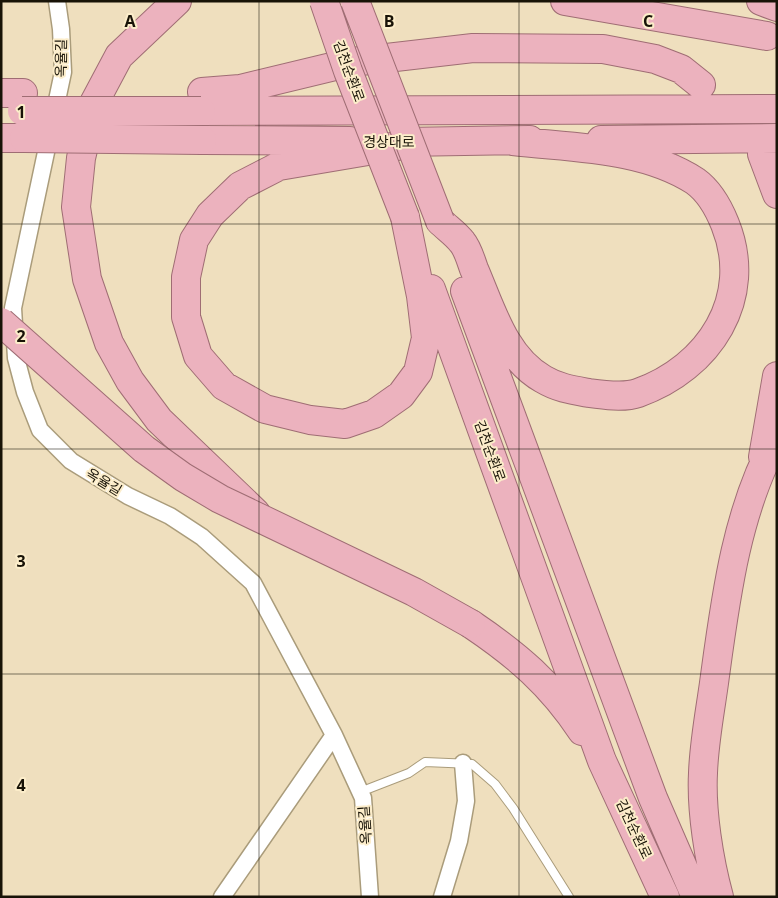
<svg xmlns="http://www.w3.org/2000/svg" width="778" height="898" font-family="'Open Sans','Noto Sans KR',sans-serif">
<rect width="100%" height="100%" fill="#efdfbe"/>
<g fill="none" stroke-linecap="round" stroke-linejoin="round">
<g stroke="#aa9c7b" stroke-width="10">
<path id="service" d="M360,792L409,773L425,762L472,764L495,784L513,808L569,897"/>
</g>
<g stroke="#aa9c7b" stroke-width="19">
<path id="minor" d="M57,1L61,29L63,72L13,308L16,358L25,392L40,430L71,461L128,496L170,516L202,537L253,583L334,735L363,798L370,897
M222,897L334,735
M442,897L459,841L466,801L463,763"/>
</g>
<g stroke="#9f6d74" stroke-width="30">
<path id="trunk" d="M177,1L119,56L94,103L81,158L76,207L87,279L109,343L130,381L159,420L256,513
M565,1L767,36
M761,1L777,7
M202,92L240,89L352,62L473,48L603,49L655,59L681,69L701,85
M1,93H23
M201,111L777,109
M1,138H24
M202,140L350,141
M601,140L777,138
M403,142L530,140
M762,154L777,194
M405,217L421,296L426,338L418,372L401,395L374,414L345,424L310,420L265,409L224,386L198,356L186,317V277L194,240L210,215L240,186L279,166L421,142
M440,221C447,228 456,234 462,242C468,249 471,261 474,269C491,308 504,357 543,379C558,388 572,390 589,393C603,395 624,398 638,393C709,368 755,298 725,224C719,209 709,191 695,181C643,147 572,148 513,141
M431,289L602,761L665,897
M465,291L653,798L696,897
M763,457L777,376
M471,624C517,655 551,684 582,731
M719,897C709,860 701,811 703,773C704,743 710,712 714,683C725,602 736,510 777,438"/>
</g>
<use href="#service" stroke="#fff" stroke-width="8"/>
<use href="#minor" stroke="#fff" stroke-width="16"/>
<use href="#trunk" stroke="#ecb2be" stroke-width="28"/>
<g stroke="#9f6d74" stroke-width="30" stroke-linecap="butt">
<path id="trunk-bridge" d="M324,1L348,71L405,217
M355,1L440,221
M22,111H201
M24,138L202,140
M1,322L144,449L183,477L220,499L414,592L471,624"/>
</g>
<use href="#trunk-bridge" stroke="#ecb2be" stroke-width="28"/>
</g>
<path fill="none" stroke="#181307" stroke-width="1" stroke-opacity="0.55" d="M259,1V897M519,1V897M1,224H777M1,449H777M1,674H777"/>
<g text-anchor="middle" stroke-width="4" stroke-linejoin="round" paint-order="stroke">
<g font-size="14" fill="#181307" stroke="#fcedca">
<text transform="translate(61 58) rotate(-89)" y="5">옥율길</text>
<text transform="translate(349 71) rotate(70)" y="5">김천순환로</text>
<text x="389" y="147">경상대로</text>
<text transform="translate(490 451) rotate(70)" y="5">김천순환로</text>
<text transform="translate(104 482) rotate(31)" y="5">옥율길</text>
<text transform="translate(365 825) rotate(-94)" y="5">옥율길</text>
<text transform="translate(634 829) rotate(65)" y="5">김천순환로</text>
</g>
</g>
<g font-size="16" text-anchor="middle" font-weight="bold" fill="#181307" stroke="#fcedca" stroke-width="4" stroke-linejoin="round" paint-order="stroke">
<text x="130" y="27">A</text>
<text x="389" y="27">B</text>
<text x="648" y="27">C</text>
<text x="21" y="118">1</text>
<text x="21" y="342">2</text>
<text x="21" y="567">3</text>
<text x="21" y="791">4</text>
</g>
<rect width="778" height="898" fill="none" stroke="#181307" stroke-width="5"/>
</svg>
